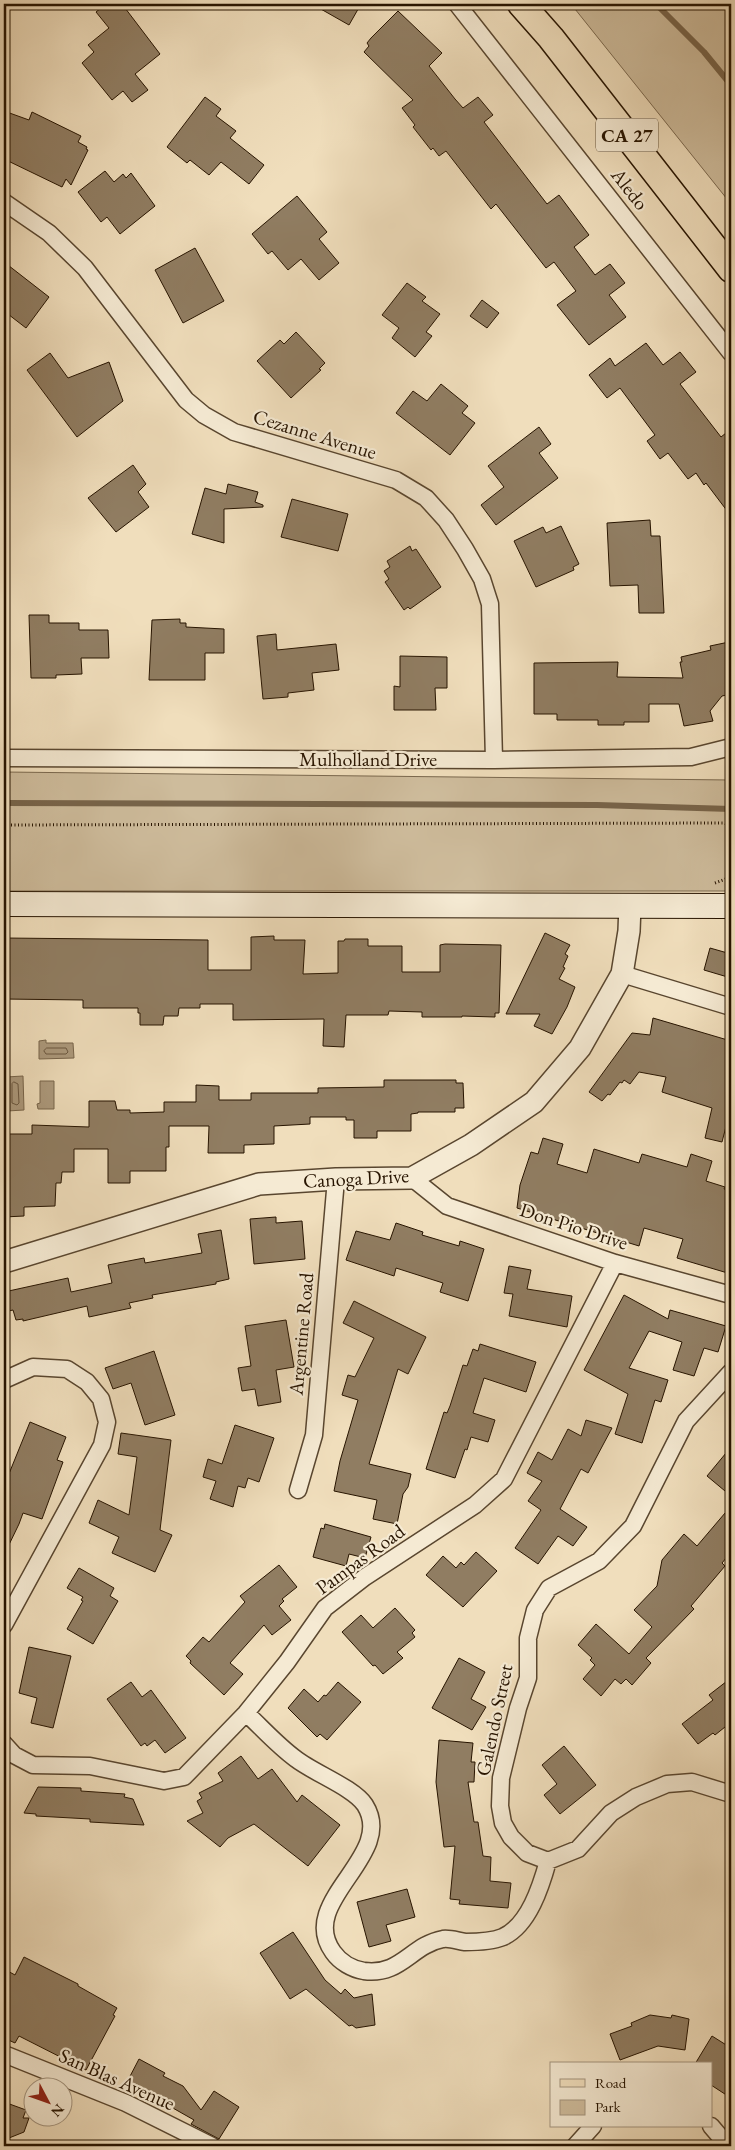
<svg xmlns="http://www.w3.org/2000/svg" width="735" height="2150" font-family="'EB Garamond',serif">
<rect width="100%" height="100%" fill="#f0debc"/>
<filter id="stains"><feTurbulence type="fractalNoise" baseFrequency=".004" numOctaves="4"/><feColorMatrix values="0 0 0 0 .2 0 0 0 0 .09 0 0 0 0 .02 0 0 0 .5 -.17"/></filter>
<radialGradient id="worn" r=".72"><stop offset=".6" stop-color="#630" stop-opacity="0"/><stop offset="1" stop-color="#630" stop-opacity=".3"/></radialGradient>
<path fill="#cebc9c" stroke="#7a684e" d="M571,4H731V204Z
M4,772L731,780V891H4Z"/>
<path fill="#ac997c" stroke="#77644a" d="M46,1040V1043H73L74,1058L39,1059V1041Z
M23,1076L24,1110L7,1111L6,1077Z
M40,1081H54V1109H38L37,1104L40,1103Z"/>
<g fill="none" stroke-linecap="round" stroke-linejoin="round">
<path stroke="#6a563e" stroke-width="1" d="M47,1048H66L68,1052L66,1054H46L44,1051Z
M14,1082L18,1084L19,1103L17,1105L12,1103V1084Z"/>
<path stroke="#77644a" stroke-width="6" d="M656,4L704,52L731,85
M4,803L597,805L731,809"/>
</g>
<path fill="#907d62" stroke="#271400" d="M106,4H122L160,54L135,74L148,90L132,102L123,91L112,100L82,63L94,52L88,45L109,28L96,12Z
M312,4H361L349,25Z
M398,11L442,53L429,66L455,99L463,108L478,97L493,115L484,122L547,204L559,195L589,235L574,247L595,275L610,264L625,283L609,295L626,317L589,345L557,305L576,291L554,262L546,268L496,204L491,209L446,151L439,156L433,148L431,150L413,127L415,125L402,108L413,100L364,52L369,46L367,43L371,38Z
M205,97L221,109L216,116L236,131L230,138L264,165L249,184L221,162L209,175L190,160L187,163L167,147Z
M4,111L29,120L32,112L81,136L78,142L87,147L86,149L88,150L71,185L66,179L62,187L4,159Z
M105,171L114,182L123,174L126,178L131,173L155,206L120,234L107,217L101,222L78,192Z
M297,196L327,232L319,239L339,263L319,280L301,259L288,270L272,251L268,254L252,234Z
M195,248L224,301L183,323L155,270Z
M4,262L49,297L26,328L4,311Z
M407,283L426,297L422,301L440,314L426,332L432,336L415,357L392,338L399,328L382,315Z
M482,300L499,313L487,328L470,316Z
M296,332L325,363L319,369L321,370L291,398L257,361L280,340L284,344Z
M646,343L663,365L680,352L696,372L680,384L721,437L731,429V516L706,483L704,485L696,473L688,479L668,453L660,459L647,441L655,435L620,388L607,398L589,375L610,358L615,366Z
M50,353L68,378L109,362L123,401L77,437L27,370Z
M441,384L468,406L462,413L475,423L450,455L396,413L413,391L427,401Z
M539,427L551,444L539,453L558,478L496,525L481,505L504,487L488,466Z
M133,465L146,484L138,492L149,507L116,532L88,498Z
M228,484L258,492L255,502L263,505V507L224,509V543L192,534L205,488L226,494Z
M292,499L348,514L338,551L281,537Z
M650,520L651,536H660L664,613H639L638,585L610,586L607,523Z
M561,526L579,564L573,567L574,570L536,587L514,541L543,527L546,533Z
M410,546L412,551L416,549L441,587L410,609L408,607L404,610L385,582L389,579L384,571L390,567L387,561Z
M29,615H49V623H79V630H108L109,658H81L82,674L56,675V678H31Z
M180,619V623H186V627L224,629V653H205V680H149L152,620Z
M276,634L277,650L336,644L339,670L312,673L314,690L288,693V697L263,699L257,636Z
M729,642L731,652V694L722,696L710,711L713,721L684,726L679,704H649V722H624V725H598V720H557V714H534V663L618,662L617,677L683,678L680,662H682L681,657L711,650L710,646Z
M400,656L447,657V688H435L436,710H394V686L400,687Z
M545,933L570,945L565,954L568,956L563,967L565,968L559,979L575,987L567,1007L552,1034L534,1026L540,1014H506Z
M274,936V940H305L303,974L338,973V941H344L345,939H368V946H402V972H440V945L445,944L501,945L499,1013H495V1017L462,1016V1017H422V1012L389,1011L388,1015H346L344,1047L323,1046L324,1019L233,1020V1004H200V1008H179L178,1016H164L163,1025H140V1013H138V1008H83V1000L4,999V938L208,940V970H251V937Z
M710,948L731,954V978L704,970Z
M653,1018L731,1041V1107L722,1142L705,1138L712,1108L662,1092L666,1077L639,1072L630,1084L624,1080L622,1083L620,1082L610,1095L608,1094L602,1101L589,1092L632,1033L650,1035Z
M384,1080H456V1083H463L464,1108H455V1112H418V1113L411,1114V1131H377V1138H354V1120H346V1117H310V1124L274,1126V1144L244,1145V1153H208L209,1126H169V1147H166V1171H130V1183H108V1149H74V1172H62L61,1183H56L55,1206L24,1207V1216L4,1217V1134H32V1125L89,1127V1101H115L117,1110H130V1113L164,1112V1102H196V1085L219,1086V1100H251V1093H318V1088L384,1087Z
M543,1138L563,1144L557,1164L587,1173L594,1149L639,1163L642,1154L687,1167L691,1154L712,1161L706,1181L725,1187L724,1189L731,1191V1274L677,1258L683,1239L644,1228L639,1246L517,1208L520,1185L531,1152L538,1154Z
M276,1217V1223L302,1221L305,1259L254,1264L250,1219Z
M396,1223L423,1232L422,1235L459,1246L460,1241L484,1249L468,1301L440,1292L443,1283L396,1268L394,1276L346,1260L356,1231L390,1240Z
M221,1230L229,1279L216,1282V1284L152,1295L153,1298L129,1303L131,1308L89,1317L87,1306L23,1321V1319L16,1320L13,1310L4,1312V1292L68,1278L71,1292L112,1283L108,1265L144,1258L145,1263L202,1253L198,1234Z
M509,1266L531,1270L527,1289L572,1296L567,1327L509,1316L513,1294L504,1293Z
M624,1295L668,1319L670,1310L726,1326L718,1352L704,1348L694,1376L673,1370L682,1342L649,1331L629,1368L668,1380L661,1402L655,1400L642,1443L615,1434L628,1394L584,1370Z
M354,1301L426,1337L408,1374L398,1369L369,1464L411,1474L408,1487L403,1494L397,1524L373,1519L377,1500L334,1491L340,1461L358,1400L342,1395L348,1375L355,1377L374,1338L343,1323Z
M286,1320L294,1367L276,1370L281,1402L258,1406L255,1389L242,1391L238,1368L251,1366L245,1326Z
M480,1344L536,1362L526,1392L484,1378L473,1413L495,1420L488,1442L471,1437L467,1450L465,1449L455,1478L426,1469L444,1412L447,1413L450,1406L463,1365L467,1366L473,1349L478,1351Z
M154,1351L175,1415L145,1425L131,1383L113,1389L105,1368Z
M586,1420L612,1428L588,1473L581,1469L560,1509L587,1527L573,1546L558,1536L538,1564L515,1548L541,1510L528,1501L542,1481L527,1473L538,1452L552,1460L568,1429L581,1436Z
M30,1422L66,1437L57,1460L63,1462L42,1519L23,1513L19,1524L4,1555V1486Z
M235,1425L274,1438L259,1482L248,1478L245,1488L238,1486L233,1507L210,1499L216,1481L203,1477L208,1459L222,1464Z
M121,1433L171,1440L160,1530L172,1535L155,1572L112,1553L119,1537L89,1523L98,1500L129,1515L137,1457L118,1454Z
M731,1447V1496L707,1476Z
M731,1506V1552L722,1563L725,1566L691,1606L694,1609L646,1658L651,1663L632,1685L626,1679L621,1684L615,1679L601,1696L583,1679L595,1665L590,1660L592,1658L578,1645L596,1624L629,1654L652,1627L634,1610L657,1586L662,1560L684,1534L697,1546Z
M325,1524L371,1537L365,1558L349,1554L346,1566L313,1557L321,1528L324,1529Z
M476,1552L497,1571L463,1607L426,1575L443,1556L456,1568L461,1562L464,1565Z
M279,1565L297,1587L282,1599L284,1601L279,1606L291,1620L272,1635L264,1625L230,1663L243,1674L224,1695L190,1663L191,1661L186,1656L203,1637L209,1642L245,1602L240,1596Z
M79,1568L114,1588L110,1596L118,1601L93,1644L67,1629L83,1601L81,1600L83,1597L67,1588Z
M395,1608L415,1630L412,1633L415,1637L397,1652L403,1658L383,1674L375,1665L373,1666L342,1632L361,1615L373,1628Z
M29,1647L71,1656L53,1728L31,1723L37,1698L19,1693Z
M459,1658L485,1672L471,1699L486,1707L472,1730L432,1708Z
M731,1678V1725L730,1723L715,1735L713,1733L698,1744L682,1724L713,1700L709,1695Z
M131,1682L142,1697L151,1690L186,1738L165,1753L155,1740L147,1746L145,1743L141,1746L107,1699Z
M338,1682L361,1702L327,1740L320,1734L317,1737L288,1708L304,1689L318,1702L324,1695L326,1696Z
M439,1740L473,1743L471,1762H475L474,1782H468L474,1822H478L483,1856L491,1857L490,1881L511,1883L508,1908L459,1904L460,1900L450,1899L455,1846L444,1847L436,1782Z
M564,1746L596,1785L560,1814L544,1795L557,1784L542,1765Z
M241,1756L258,1779L272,1769L297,1802L302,1795L340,1825L308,1866L254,1824L228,1838L220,1847L187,1821L203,1813L197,1801L202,1798L199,1793L223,1781L218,1773Z
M38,1787L81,1788V1791L125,1794L124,1797L133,1799L144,1825L90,1822V1819L36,1816V1814L24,1813Z
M407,1889L415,1917L386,1925L391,1941L369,1947L357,1902Z
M293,1932L325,1980L341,1994L345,1989L354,1998L372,1994L375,2025L356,2028L352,2025L349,2026L306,1989L290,1999L260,1953Z
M24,1957L78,1984V1986L117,2008L113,2015L115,2016L86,2070L19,2036L15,2043L4,2038V1969L15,1975Z
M650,2015L671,2018L672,2015L689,2019L685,2050L658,2046L620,2060L610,2034L632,2026L631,2023Z
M712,2036L731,2048V2098L711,2085V2064H695Z
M139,2059L165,2073L163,2076L183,2086L201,2110L214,2091L239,2107L219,2139L191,2124L194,2120L127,2082Z
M4,2102L26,2110L23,2118H29L24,2132L4,2140Z"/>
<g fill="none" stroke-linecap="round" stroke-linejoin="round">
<g stroke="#59462f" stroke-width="19">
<path id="minor" d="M457,4L731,353
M4,202L49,233L85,268L186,400L204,415L234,432L396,480L426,498L446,520L465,549L482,579L490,604L494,760
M4,758L494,760L691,757L731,747
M622,974L731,1007
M412,1178L447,1206L615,1263L731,1295
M731,1372L686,1421L633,1526L599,1561L549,1588L535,1610L528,1638V1678L518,1708L501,1778L500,1806L503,1823L511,1837L527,1853L548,1861L578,1849L611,1813L636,1797L667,1784L692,1782L731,1794
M4,1380L33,1367L67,1369L87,1382L101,1399L107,1422L102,1445L4,1625
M298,1490L314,1435L336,1179
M246,1713C262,1728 278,1746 296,1759C314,1773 354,1788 365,1805C397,1856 296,1901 333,1952C340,1962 352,1969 364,1971C401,1976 411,1945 443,1939C450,1938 458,1941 465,1942C476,1942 493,1941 503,1937C529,1925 541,1886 548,1861
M4,1744L14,1755L33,1765L90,1766L164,1781L184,1777L246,1713L287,1662L325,1608L365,1577L475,1505L504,1479L615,1263
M4,2054L126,2103L212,2146
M711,2126L728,2146
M575,2146L593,2126"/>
</g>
<g stroke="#59462f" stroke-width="24">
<path id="tertiary" d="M4,1262L259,1184L336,1179L412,1178L471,1145L534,1102L580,1048L622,974L629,931L630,905"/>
</g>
<g stroke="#271400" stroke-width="26">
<path id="secondary" d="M4,904L731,906"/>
</g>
<g stroke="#271400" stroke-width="29">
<path id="primary" d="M521,4L551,38L731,269"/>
</g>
<path stroke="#271400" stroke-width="3" stroke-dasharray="1 2.5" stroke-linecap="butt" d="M4,825L724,823L731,825
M715,883L731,877"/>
<use href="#minor" stroke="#f5ead3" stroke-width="16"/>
<use href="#tertiary" stroke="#f5ead3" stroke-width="21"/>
<use href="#secondary" stroke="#f5ead3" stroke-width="24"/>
<use href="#primary" stroke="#f0debc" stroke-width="26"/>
</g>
<g text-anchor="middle" stroke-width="4.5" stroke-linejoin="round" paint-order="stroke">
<rect fill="#f5ead3" stroke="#65543f" stroke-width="1" x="596" y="118.5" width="62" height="33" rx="4"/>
<g font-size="19" font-weight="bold" fill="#271400">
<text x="627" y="142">CA 27</text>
</g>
<g font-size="20" fill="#271400" stroke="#f5ead3">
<text transform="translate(630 189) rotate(52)" y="7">Aledo</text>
<text transform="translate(315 434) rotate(17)" y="7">Cezanne Avenue</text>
<text x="368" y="766">Mulholland Drive</text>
<text transform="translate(356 1178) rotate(-3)" y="7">Canoga Drive</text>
<text transform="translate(574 1226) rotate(18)" y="7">Don Pio Drive</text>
<text transform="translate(301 1334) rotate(-85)" y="7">Argentine Road</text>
<text transform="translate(360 1559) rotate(-36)" y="7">Pampas Road</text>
<text transform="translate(494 1720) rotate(-78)" y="7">Galendo Street</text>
<text transform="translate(117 2079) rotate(24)" y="7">San Blas Avenue</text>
</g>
</g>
<rect width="735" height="2150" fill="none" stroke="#f0debc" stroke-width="20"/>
<rect x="5" y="5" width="725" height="2140" fill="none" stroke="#271400" stroke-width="2.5"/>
<rect x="10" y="10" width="715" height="2130" fill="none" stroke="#271400"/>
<rect x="550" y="2062" width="162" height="65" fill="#f5ead3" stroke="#a3947f"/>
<rect x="560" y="2079" width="25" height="8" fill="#f0debc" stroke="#a3947f"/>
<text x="595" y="2088" font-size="15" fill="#271400">Road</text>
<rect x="560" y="2100" width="25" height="15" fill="#cebc9c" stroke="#a3947f"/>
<text x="595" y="2112" font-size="15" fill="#271400">Park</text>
<g transform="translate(48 2102) rotate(131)"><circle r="24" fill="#f5ead3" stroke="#a3947f"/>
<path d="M0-4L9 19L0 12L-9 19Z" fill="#8f2418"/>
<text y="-8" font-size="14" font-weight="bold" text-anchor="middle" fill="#271400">N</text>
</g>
<rect width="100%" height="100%" filter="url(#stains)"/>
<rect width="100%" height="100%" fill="url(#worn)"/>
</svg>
